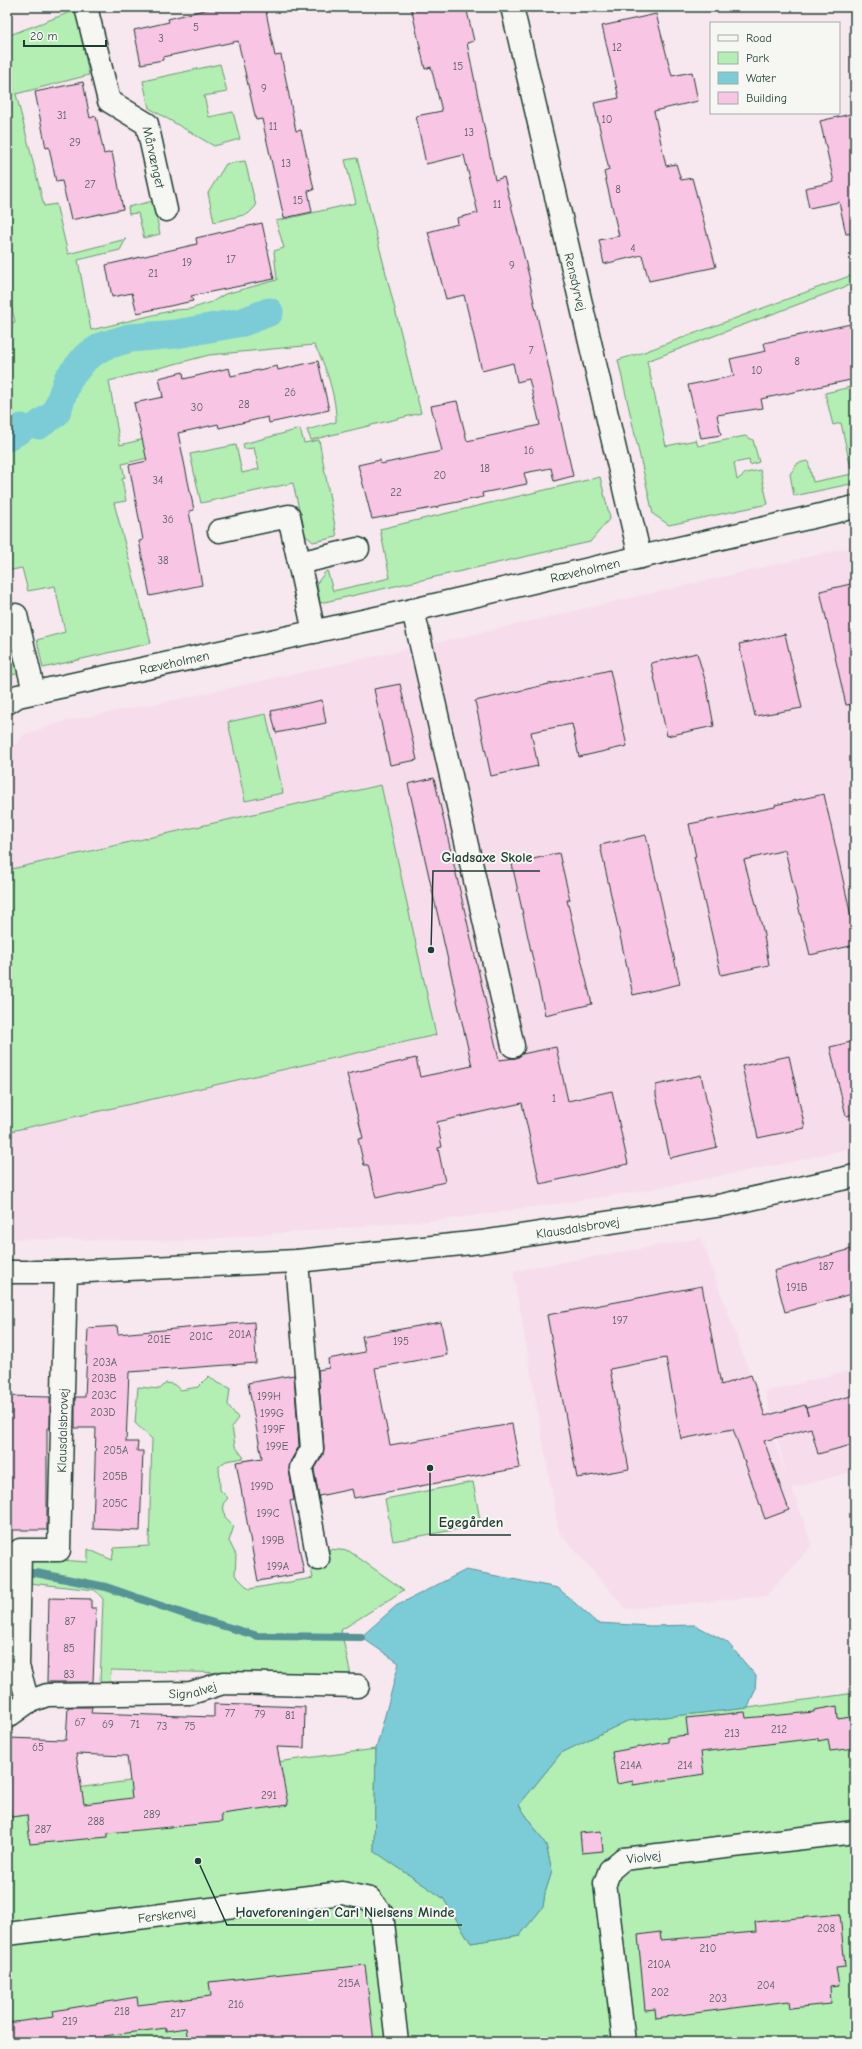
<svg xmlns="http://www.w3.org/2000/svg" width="862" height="2049" font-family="'Comic Neue',sans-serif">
<rect width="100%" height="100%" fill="#f7e7ee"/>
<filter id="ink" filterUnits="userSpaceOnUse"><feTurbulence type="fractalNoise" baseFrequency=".025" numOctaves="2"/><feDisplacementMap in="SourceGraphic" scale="8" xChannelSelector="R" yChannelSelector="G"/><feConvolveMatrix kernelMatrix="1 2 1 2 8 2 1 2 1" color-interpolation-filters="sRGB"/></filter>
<g filter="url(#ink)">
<path fill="#f7ddeb" d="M855,546V1147L792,1162L636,1192L449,1219L186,1241L7,1239V753L25,734L65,721L179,699L458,638Z
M701,1238L786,1474L765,1392L855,1369V1471L792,1488L812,1545L767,1596L626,1609L559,1532L513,1271Z"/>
<path fill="#b3eeb3" stroke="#699674" d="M76,10L89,75L16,94L44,206L56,204L68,254L126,239L120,250L78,260L91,330L174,310L190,309L212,302L225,294L277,280L274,251L284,248L276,221L356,203L345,160L357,158L421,413L311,440L307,430L336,422C337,401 326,363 314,345L209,355L109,381L120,445L169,433L177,451L122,464L125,478L122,479L126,501L114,503L151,643L43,668L37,640L65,632L55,586L28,591L22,568L7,571V323L15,322L7,288V36Z
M220,64L227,92L204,96L209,117L233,112L240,139L214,146L149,108L143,81Z
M245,161L256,206L248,214L214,222L208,193L226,164Z
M153,201L160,234L144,238L138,213L129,214L128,207Z
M855,274V283L647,361L666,446L696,440L698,446L745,436L753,440L759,462L750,465L749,460L734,463L737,480L746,473L760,470L768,504L669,525L653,514L618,360L644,352Z
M855,386V483L794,496L790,474L798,463L808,461L813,482L852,474L841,423L833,425L825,393Z
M300,429L304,443L319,440L337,537L313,542L305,535L293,483L201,503L190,454L236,445L242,473L259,469L254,448L244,449L243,444Z
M600,477L610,518L590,542L320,603L317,583L327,570L333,591L390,578L380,529Z
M15,647L20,673L7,676V649Z
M266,714L283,793L245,801L228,722Z
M381,785L436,1035L7,1132V870Z
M209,1376L216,1382L230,1388L228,1405L238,1418L232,1426L235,1446L244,1458L226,1461L219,1466L220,1490L228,1498L223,1504L225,1517L234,1526L229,1541L236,1555L235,1575L249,1589L313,1578L310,1564L326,1559L330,1549L349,1551L404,1590L341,1630L351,1676L111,1670L110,1684H100L103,1599L95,1590L29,1583V1558L88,1562V1549L112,1560L114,1548L149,1546L152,1439L135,1423L138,1387L160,1389L166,1383L173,1384L181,1390L198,1387Z
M473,1482L481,1525L393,1541L385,1499Z
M855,1693V2042H7V1797L376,1749L374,1851L443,1898L471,1943L520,1935L543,1907L545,1893L552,1871L546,1845L519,1805L561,1753L627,1721L748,1708Z"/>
<path fill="#7cccd7" stroke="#579396" d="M466,1570L558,1588L597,1623L651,1626L695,1625L727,1642L756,1676L755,1690L748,1708L627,1721L561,1753L519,1805L546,1845L552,1871L545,1893L543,1907L520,1935L471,1943L443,1898L374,1851L376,1749L399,1663L361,1637L396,1606Z"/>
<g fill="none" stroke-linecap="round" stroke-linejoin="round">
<path stroke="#579396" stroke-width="8" d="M7,1573H36L106,1587L190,1616L258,1636L361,1637"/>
<path stroke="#7cccd7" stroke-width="29" d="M39,425L56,413L68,379L86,357L103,346L130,338L176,334L243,322L269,312
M7,437L22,428"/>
</g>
<path fill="#f8c5e4" stroke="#1f3d34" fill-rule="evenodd" d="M216,7H265L275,56L281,55L296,131L301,130L309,166L314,190L308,191L312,212L284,218L262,119L256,120L238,41L163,57V60L141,64L134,30L169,22L168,19Z
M411,7H466L474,41L467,43L495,180L504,177L530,280H529L573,476L554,481L551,468L524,473L527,484L482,493L483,497L438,506V507L372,519L358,465L380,460L381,464L442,451L431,406L457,401L467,441L540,425L529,379L517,382L513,363L482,371L464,295L446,299L428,232L458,224L457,218L478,213L464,155L426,164L416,116L442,111L431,67L425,69Z
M656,14L672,76L692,72L698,101L654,111L666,166L676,164L681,180L692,178L716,267L649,281L642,255L604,264L599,240L619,236L604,172L609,170L594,103L619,98L602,26Z
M83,82L90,118L96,116L104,154L112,152L123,209L71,220L62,181L56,182L49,147L46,148L35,92Z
M855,113V233L846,234L839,202L809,208L805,188L834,182L820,121Z
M262,223L274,279L191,296L193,301L137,313L132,293L112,297L106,265L197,244L196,238Z
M855,323V379L761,399L763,408L717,415L721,435L701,438L688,385L734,376L730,359L766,351L764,343Z
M318,361L329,410L269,423L268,417L219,428L218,424L178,433L194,510L189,511L202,585L150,596L139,541L143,540L129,465L147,461L134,403L163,397L159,378L183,372L184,379L229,368L231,376L277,366L278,370Z
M855,583V704L846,705L820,591Z
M785,634L802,708L755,716L739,644Z
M697,653L706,683L714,726L667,736L651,663Z
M610,670L627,746L579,757L572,724L531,732L538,766L491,776L475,701Z
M400,684L417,760L390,765L374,689Z
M322,700L326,723L276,733L271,711Z
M434,778L499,1060L516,1058L522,1054L556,1047L568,1101L612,1091L628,1164L540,1184L522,1103L437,1122L442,1147L438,1148L445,1182L376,1198L368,1165H364L358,1139L363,1138L347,1074L416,1058L420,1077L472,1066L408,784Z
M824,794L855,934V945L810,955L785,850L744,860L763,930L769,965L721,975L694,857H696L689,824L775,807V805Z
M646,835L680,984L633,995L600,845Z
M559,853L570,900H567L592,1004L545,1015L512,864Z
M855,1041V1114L846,1116L830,1047Z
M789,1056L805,1128L758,1138L742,1066Z
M701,1075L717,1147L670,1158L656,1095V1085Z
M855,1248V1293L785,1312L774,1271Z
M702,1286L721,1385L751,1375L765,1416L805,1405L808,1415L806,1408L855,1395V1444L818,1454L811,1428L764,1441L789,1510L765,1519L733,1429L681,1439L666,1358L610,1369L629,1469L577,1478L547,1315Z
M254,1322L256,1363L129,1372L126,1442H138L137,1451H143L140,1531L93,1529L96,1428H75V1397H85L88,1328L117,1326L118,1334Z
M441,1322L447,1355L375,1368L390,1445L512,1424L520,1468L354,1498L352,1489L319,1496L314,1470L323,1455L324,1448L318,1370L329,1368L328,1359L365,1352L362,1336Z
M294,1375L299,1446L290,1462L289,1470L294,1500L290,1501L304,1573L258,1581L236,1462L262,1458L248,1383Z
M7,1396L50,1397V1428H47V1530H7Z
M49,1598L91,1599V1608H96L93,1682H47Z
M214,1704L305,1707L304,1748L277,1747L288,1805L221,1814L222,1822L108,1833V1837L30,1844L27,1815L11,1817L7,1784V1738L66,1740L68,1707H92L91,1713L214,1717ZM76,1754L127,1756L132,1798L84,1804Z
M837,1706L838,1719L851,1717L855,1748L830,1751L828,1739L818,1741V1738L701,1752L704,1774L633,1785V1781L617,1784L612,1752L668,1742V1737L688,1735L686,1718L745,1712L746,1718L814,1712V1710Z
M601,1831L603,1851L582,1853L580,1833Z
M840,1914L845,1967L836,1968L839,1985L830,1986L831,2004L790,2008L789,2001L656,2018L655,2009L645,2010L638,1935L660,1932L661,1940L756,1932L755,1922Z
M365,1965L374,2042H188L186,2028L166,2031V2028L104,2036L105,2042H7V2023L54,2017L53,2011L137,1997L138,2005L211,1996L209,1982Z"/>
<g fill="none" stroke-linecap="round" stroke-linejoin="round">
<g stroke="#1f3d34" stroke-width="25">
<g id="minor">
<path id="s1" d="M86,7L109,101L147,124L166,210"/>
<path id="s2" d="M512,7L640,557"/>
<path d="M219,531L289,516L314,632"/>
<path d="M299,563L358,549"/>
<path d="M413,610L513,1046"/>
<path d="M16,615L34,692"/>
<path id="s3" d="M7,703L18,696L413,610L855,507"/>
<path d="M297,1261L312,1449L301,1468L318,1559"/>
<path id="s4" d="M7,1272H66L297,1261L481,1242L723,1205L855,1176"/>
<path id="s5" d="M28,1702L18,1666L20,1550H59L66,1272"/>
<path id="s6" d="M7,1717L28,1702L47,1695L191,1693L223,1683L358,1686"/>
<path id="s7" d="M7,1934L342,1893L370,1899L382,1914L397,2042"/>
<path id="s8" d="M624,2042L605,1883L610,1870L623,1859L855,1832"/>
</g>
</g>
<use href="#minor" stroke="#f6f6f2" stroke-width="22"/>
</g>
</g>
<g text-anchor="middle" stroke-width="4" stroke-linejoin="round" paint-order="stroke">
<g font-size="11" fill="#555f60">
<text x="196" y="31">5</text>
<text x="161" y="42">3</text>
<text x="617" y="51">12</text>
<text x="458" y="70">15</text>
<text x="264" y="92">9</text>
<text x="62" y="119">31</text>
<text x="607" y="123">10</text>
<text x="273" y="130">11</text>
<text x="469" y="136">13</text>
<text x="75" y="146">29</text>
<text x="286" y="167">13</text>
<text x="90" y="188">27</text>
<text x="618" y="193">8</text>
<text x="298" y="204">15</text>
<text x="497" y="208">11</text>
<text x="633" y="252">4</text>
<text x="231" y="263">17</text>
<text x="187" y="266">19</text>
<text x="512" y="269">9</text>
<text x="153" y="277">21</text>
<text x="531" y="354">7</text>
<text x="797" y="365">8</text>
<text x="757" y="374">10</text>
<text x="290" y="396">26</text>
<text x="244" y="408">28</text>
<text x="197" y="411">30</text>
<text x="529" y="454">16</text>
<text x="485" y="472">18</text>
<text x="440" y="479">20</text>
<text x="158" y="484">34</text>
<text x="396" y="496">22</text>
<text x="168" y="523">36</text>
<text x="163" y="564">38</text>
<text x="554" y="1102">1</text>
<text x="826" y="1270">187</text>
<text x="797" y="1291">191B</text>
<text x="620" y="1324">197</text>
<text x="240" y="1338">201A</text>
<text x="201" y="1340">201C</text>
<text x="159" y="1343">201E</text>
<text x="401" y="1345">195</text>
<text x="105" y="1366">203A</text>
<text x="104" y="1382">203B</text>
<text x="104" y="1399">203C</text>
<text x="269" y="1400">199H</text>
<text x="103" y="1416">203D</text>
<text x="272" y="1417">199G</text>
<text x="274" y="1433">199F</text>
<text x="277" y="1450">199E</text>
<text x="116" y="1454">205A</text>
<text x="115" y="1480">205B</text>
<text x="262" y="1490">199D</text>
<text x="115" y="1507">205C</text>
<text x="268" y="1517">199C</text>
<text x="273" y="1544">199B</text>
<text x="278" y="1570">199A</text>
<text x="70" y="1625">87</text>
<text x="69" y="1652">85</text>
<text x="69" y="1678">83</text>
<text x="230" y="1717">77</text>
<text x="260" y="1718">79</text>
<text x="290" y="1719">81</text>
<text x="80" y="1726">67</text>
<text x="108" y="1728">69</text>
<text x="135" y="1728">71</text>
<text x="162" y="1730">73</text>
<text x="190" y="1730">75</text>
<text x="779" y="1733">212</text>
<text x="732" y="1737">213</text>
<text x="38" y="1751">65</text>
<text x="631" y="1769">214A</text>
<text x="685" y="1769">214</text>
<text x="269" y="1799">291</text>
<text x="152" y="1818">289</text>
<text x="96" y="1825">288</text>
<text x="43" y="1833">287</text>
<text x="826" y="1932">208</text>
<text x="708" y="1952">210</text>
<text x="659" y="1968">210A</text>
<text x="349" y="1987">215A</text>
<text x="766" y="1989">204</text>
<text x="660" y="1996">202</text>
<text x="718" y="2002">203</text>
<text x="236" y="2008">216</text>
<text x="122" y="2015">218</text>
<text x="178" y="2017">217</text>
<text x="70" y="2025">219</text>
</g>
<g font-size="13" fill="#1f3d34" stroke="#f6f6f2">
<text dy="5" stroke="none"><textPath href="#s1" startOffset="175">Mårvænget</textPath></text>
<text dy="5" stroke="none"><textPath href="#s2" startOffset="282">Rensdyrvej</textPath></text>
<text dy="5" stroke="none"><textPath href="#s3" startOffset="594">Ræveholmen</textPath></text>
<text dy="5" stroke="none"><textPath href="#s3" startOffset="173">Ræveholmen</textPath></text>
<text dy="5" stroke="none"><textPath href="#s4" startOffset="573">Klausdalsbrovej</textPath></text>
<text dy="5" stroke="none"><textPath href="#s5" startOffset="312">Klausdalsbrovej</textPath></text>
<text dy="5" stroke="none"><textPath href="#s6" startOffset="192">Signalvej</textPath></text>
<text dy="5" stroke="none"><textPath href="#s8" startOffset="212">Violvej</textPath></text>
<text dy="5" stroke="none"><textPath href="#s7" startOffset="161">Ferskenvej</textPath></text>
</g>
</g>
<path fill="none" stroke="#1f3d34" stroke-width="1.5" d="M431 950L433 871H540M430 1468L430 1535H511M198 1861L227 1925H462"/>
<g fill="#1f3d34" stroke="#f6f6f2" stroke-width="1.5">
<circle cx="431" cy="950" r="4"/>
<circle cx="430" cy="1468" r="4"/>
<circle cx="198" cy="1861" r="4"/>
</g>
<g font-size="14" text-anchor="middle" font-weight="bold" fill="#1f3d34" stroke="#f6f6f2" stroke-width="4" stroke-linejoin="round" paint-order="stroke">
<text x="487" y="862">Gladsaxe Skole</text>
<text x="471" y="1527">Egegården</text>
<text x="345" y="1917">Haveforeningen Carl Nielsens Minde</text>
</g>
<rect width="862" height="2049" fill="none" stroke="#f6f6f2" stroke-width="24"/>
<rect x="12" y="12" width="838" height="2025" fill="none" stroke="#1f3d34" stroke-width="1.5" filter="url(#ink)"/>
<rect x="710" y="22" width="130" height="92" fill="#f6f6f2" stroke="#a0aca6"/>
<rect x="718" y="35" width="20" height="6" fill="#f6f6f2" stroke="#a0aca6"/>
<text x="746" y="42" font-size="12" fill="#1f3d34">Road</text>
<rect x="718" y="52" width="20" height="12" fill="#b3eeb3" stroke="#a0aca6"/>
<text x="746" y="62" font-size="12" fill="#1f3d34">Park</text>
<rect x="718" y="72" width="20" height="12" fill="#7cccd7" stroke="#a0aca6"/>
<text x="746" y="82" font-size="12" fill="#1f3d34">Water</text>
<rect x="718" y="92" width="20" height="12" fill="#f8c5e4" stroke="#a0aca6"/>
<text x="746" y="102" font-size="12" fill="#1f3d34">Building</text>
<path d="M24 40v6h82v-6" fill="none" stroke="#1f3d34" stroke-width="2"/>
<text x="30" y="40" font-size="12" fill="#1f3d34" stroke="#f6f6f2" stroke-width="3" paint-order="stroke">20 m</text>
</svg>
